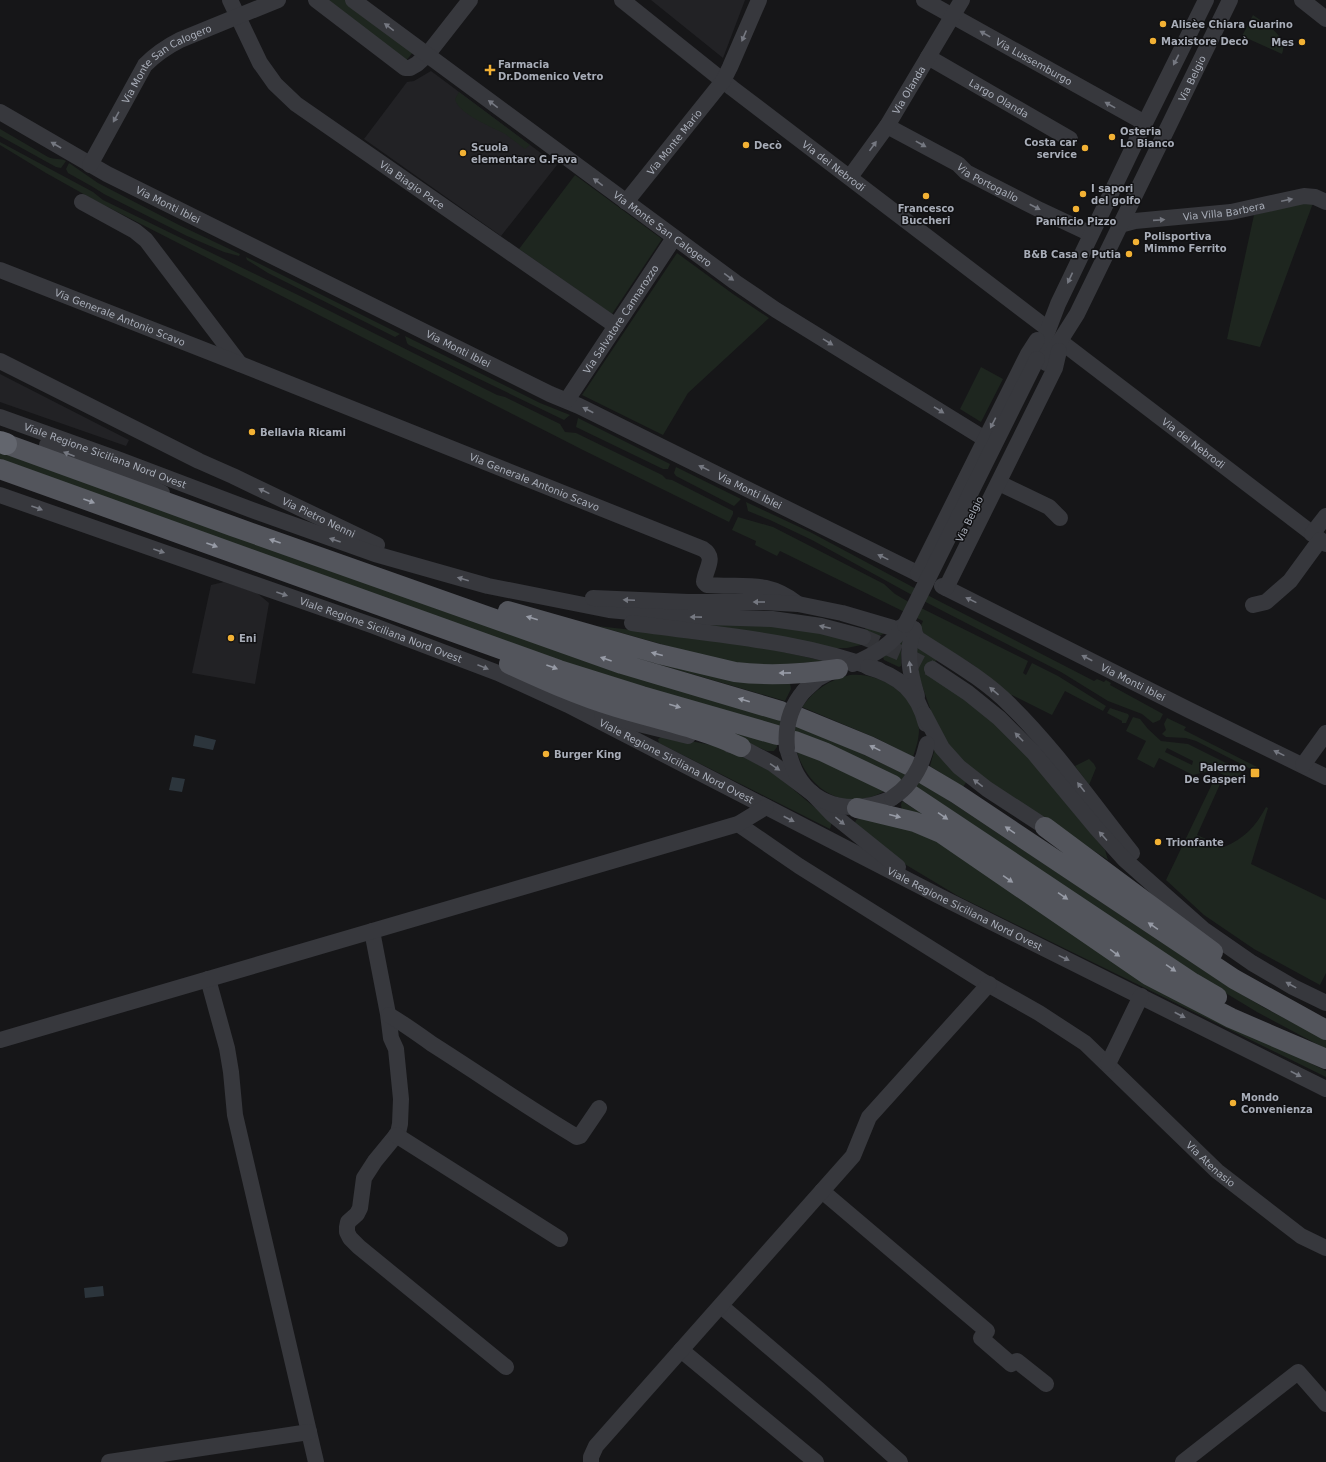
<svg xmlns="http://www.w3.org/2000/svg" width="1326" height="1462" font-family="'DejaVu Sans',sans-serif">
<rect width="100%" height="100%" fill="#161618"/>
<path fill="#222225" d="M651,0H745L723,58Z
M431,71L557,165L501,236L364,139L407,82L414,81Z
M0,374L129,440L126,446L0,402Z
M224,582L257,593L269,603L255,684L192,673L211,585Z"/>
<path fill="#1e261f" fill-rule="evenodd" d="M323,0H345L414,51L405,62Z
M1253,15C1265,24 1289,36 1282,54L1242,36Z
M459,92L530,145L525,149C519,144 512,139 505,134C492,127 458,114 455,99Z
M0,129L48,157C55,160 61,158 66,161L61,168L56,167L0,136Z
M0,142L93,192L103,200L300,296L497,395L505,397L560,424L565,432L576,433L662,475L666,479L672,480L733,511V514L729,522L583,450L96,201L46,173L0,145Z
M69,163L98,183L179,225L240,254L239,256L224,252L187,236L104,194L93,187L68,173L66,169Z
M575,175L662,239L612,314L519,249Z
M1306,202L1313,203L1260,347L1227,339L1254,215Z
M677,253L733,294L769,318L688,393L663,435L582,395Z
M246,257L400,334L395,337L268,273L247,260Z
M405,336L540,403L570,415L564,420L409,345L407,343Z
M981,367L1003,379L981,422L960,409Z
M578,418L670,464L668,469H663L576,427Z
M0,452L779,718L825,736L921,782L1218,980L1263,1007L1326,1040V1049L1257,1012L1214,986L920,792L641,689L0,462Z
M676,467L741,499L734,506L676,476L674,473Z
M746,502L810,532L935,599L1094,681L1097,679L1104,682L1106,680L1111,683L1110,685L1163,714L1160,720L1153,723L1142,714L1108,701L1061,672L912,595L812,540L770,520L748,511Z
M738,517L773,527L884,584L895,594L907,601L1028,661L1023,673L1026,675L1032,663L1058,676L1106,706L1103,711L1065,691L1052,715L1012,695L1011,696L972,664L925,635L920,628L923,621L780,551L777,556L755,545L756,541L732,530Z
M705,624H766L803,628L861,642L866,627L885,633L861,645L847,648H835L772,636L703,626Z
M597,626L738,642L824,661L746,668Z
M904,636L901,649V666L899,667L884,660L883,657Z
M916,647L937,659L928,674C952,689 978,707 999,727C1038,764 1071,809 1105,850L1108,860L975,774L945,742L931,711L925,694L919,676Z
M623,654L790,683L791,689L785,701Z
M850,675C881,672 917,695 919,729C919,739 916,748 913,757L876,738L802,707C814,690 829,680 850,675Z
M1110,708L1128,714L1129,716L1126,723H1122V721L1107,713Z
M1133,717L1140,719L1148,729L1161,741L1188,744L1242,771L1237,781L1213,770L1193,775L1159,758L1154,768L1137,759L1146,741L1126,731ZM1167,748L1193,761L1192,765L1165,752Z
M1167,718L1186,727L1184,730L1259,768L1255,777L1249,768L1196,741L1186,738L1166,737L1162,734L1166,730L1164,724Z
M700,722L777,743V747L774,751H767Z
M663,736L728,748L775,774L832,822L830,829L659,743L658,739Z
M935,748L967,781L963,787L930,766Z
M796,749L885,791C845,813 808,791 796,749Z
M1089,759L1094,764L1096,768L1089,785L1075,766Z
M1212,779H1216L1221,782L1197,835L1224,847C1244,839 1256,826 1266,807L1268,808L1251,864L1326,900V973L1320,985L1254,949L1204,915L1166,880L1212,784L1207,781Z
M902,801L927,817L902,810L901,805Z
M859,818L923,831L1136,974L1326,1071V1077L958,896L903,863L854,825L856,820Z"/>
<path fill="#2c353c" d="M195,735L216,740L213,750L193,746Z
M172,777L185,779L182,792L169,790Z
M103,1286L104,1296L85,1298L84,1288Z"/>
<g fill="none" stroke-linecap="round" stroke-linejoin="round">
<path stroke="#333438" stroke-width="16" stroke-dasharray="16 8" stroke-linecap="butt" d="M863,637L903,654L932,669"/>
<g stroke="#37383d" stroke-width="16">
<path id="s1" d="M230,0L260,63L275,84L296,104L616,326"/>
<path d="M316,0L405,68H410L417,64L427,55L470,0"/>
<path id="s2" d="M353,0L735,282L776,310L985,439"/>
<path id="s3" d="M622,0L732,88L1048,329"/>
<path id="s4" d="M924,0L1145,123"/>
<path d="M1302,0L1326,19"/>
<path id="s5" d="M928,57L1070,139"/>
<path id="s6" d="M0,112L107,174L550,394L579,406L921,575"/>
<path id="s7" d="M887,126L958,164L966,172L1040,210L1091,234"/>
<path id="s8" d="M90,165L145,65C156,54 166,47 180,40L278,0"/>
<path id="s9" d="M850,177L887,126L962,0"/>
<path d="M82,202L135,231L146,240L240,364"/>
<path id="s10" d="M626,202L723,81L730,67L759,0"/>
<path id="s11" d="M1120,225L1135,221L1231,212L1304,196L1315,197L1326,202"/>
<path id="s12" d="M0,270L240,364L703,549C717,558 705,569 704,582L707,585C744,588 766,579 798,604"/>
<path id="s13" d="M1060,341L1326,544"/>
<path d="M1037,359L1058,304L1140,133L1206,0"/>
<path id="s14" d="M0,361L199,461L233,476L377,545"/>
<path id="s15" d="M1046,363L1077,314L1230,0"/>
<path id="s16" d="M567,400L674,238"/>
<path id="s17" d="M0,417L120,460L252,510L375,554L488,586L609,610L673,616L772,619L821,626L863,637"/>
<path d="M47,445L131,478L162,493"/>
<path d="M999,483L1049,507L1060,518"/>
<path id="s18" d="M0,495L374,626L498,673L568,705L941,897L1326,1089"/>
<path d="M1312,534L1326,516"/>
<path d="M918,574L1028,354L1037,340"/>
<path id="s19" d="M942,586L1189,710L1326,777"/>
<path d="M946,588L1055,368L1059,351"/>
<path d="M593,598L688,602H763L798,604L842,613L893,628L898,629L905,625"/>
<path d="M1253,605L1266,602L1290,581L1320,540"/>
<path d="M632,623C715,635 800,640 879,670"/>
<path d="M914,629L915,634L918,639C950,660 983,678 1010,705C1056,750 1092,803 1132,853"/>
<path d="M914,629C905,652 910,673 917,696"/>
<path d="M853,664C874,655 893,644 905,625"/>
<path d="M868,667C900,676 918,692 926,724"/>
<path d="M932,669L968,693L999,718L1033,752L1097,829L1124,859L1203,929L1252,963L1293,987L1326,1003"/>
<path d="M804,691L817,679L832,671"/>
<path d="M924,714L942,748L959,767L987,789L1056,834"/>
<path d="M602,715L688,736"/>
<path d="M730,745L741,747L773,764L812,793L832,814L898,867"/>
<path d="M787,748C790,757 792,766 797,775C817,810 857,814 892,798"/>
<path d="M1303,765L1326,733"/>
<path id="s20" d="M738,824L799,866L984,982L1039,1013L1085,1043L1217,1171L1301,1236L1326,1248"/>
<path d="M372,931L388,1014L391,1038L396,1049L401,1099L400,1124L398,1133L375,1161L364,1178L360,1208L357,1214L348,1222L347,1227V1232L350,1238L359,1247L506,1367"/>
<path d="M208,979L227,1048L231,1072L235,1115L316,1462"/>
<path d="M389,1015C404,1024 418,1034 432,1044C481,1075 528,1108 577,1137L580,1136L599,1108"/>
<path d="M0,1040L738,824L766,807"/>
<path d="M1108,1064L1141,996"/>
<path d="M396,1135L560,1239"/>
<path d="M822,1191L987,1331L981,1338L1011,1364L1017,1361L1046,1384"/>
<path d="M721,1306L817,1388L900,1462"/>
<path d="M681,1350L816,1462"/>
<path d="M109,1462L309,1432"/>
<path d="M591,1462V1457L596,1446L853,1156L869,1117L989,984"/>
<path d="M1183,1462L1298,1372L1326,1404"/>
</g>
<path stroke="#53555c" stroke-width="20" d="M6,444L232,526L622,664L781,711
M0,469L559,670L642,696L777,735
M508,611L659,654L735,672C768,676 804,674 838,669
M509,664C544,680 579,696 616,707C659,720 701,728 741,747
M798,717L869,746L910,766
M795,741L824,752L893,785
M925,775L957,794L1234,979L1326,1030
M910,794L1193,983L1217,997
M857,808L915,822L941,833L1148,975L1231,1018L1326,1059
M1045,827L1213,952"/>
<path stroke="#63666e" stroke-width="22" d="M0,442L6,444"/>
<path stroke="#37383d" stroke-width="16" d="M905,625L1037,359
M787,748C785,727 790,707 804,691
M892,798C912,785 922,767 927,744"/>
</g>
<defs><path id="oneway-solid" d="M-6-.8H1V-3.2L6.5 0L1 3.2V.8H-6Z"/></defs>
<g fill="#757881">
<use href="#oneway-solid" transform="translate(389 27) rotate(-143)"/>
<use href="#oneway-solid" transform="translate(985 34) rotate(-151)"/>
<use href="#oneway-solid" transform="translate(744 36) rotate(113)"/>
<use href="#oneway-solid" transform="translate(1176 60) rotate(117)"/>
<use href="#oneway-solid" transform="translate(493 104) rotate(-143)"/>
<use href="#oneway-solid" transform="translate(1110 105) rotate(-151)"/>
<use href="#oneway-solid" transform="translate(116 117) rotate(119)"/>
<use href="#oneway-solid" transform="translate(921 144) rotate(29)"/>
<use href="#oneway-solid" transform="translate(56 145) rotate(-150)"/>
<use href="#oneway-solid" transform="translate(873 146) rotate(-54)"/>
<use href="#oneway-solid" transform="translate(598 182) rotate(-143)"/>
<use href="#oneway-solid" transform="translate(1287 200) rotate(-12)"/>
<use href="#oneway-solid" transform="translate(1035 207) rotate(27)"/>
<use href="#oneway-solid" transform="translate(1159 220) rotate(-4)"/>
<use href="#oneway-solid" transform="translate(729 277) rotate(36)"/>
<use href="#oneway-solid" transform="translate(1070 278) rotate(115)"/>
<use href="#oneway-solid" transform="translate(828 342) rotate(32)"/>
<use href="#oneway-solid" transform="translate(588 410) rotate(-153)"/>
<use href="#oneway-solid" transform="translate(939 410) rotate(32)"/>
<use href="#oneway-solid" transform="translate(993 423) rotate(117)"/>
<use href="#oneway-solid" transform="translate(69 454) rotate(-159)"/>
<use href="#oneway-solid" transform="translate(704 468) rotate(-154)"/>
<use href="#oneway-solid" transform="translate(264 491) rotate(-154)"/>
<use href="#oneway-solid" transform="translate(37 508) rotate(20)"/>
<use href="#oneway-solid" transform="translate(335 540) rotate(-161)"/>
<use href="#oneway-solid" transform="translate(159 551) rotate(19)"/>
<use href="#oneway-solid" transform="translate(883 557) rotate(-154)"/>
<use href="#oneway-solid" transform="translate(463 579) rotate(-164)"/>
<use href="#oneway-solid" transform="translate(282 594) rotate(19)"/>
<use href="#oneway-solid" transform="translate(629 600) rotate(-178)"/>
<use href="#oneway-solid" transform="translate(971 600) rotate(-154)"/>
<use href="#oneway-solid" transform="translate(759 602) rotate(180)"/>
<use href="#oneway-solid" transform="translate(696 617) rotate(-179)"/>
<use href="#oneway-solid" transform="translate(825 627) rotate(-167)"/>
<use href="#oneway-solid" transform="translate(1087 658) rotate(-153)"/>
<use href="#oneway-solid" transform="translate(483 667) rotate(22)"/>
<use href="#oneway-solid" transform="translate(910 667) rotate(-97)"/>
<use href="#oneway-solid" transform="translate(994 691) rotate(-140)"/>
<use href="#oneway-solid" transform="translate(1019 737) rotate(-134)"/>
<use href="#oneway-solid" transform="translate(1279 753) rotate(-154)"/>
<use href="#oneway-solid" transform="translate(775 767) rotate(34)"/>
<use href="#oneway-solid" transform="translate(978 783) rotate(-143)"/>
<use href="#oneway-solid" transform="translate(1081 787) rotate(-128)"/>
<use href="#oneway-solid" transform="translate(789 819) rotate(27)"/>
<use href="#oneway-solid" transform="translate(840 821) rotate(39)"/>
<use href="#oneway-solid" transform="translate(1103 836) rotate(-132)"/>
<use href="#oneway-solid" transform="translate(1064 958) rotate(26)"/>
<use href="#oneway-solid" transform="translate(1291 985) rotate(-151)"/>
<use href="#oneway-solid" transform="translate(1180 1015) rotate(27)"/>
<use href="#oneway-solid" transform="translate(1296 1074) rotate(27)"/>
</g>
<g fill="#979ba6">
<use href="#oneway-solid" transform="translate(89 501) rotate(20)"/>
<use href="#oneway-solid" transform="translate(275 541) rotate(-161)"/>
<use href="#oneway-solid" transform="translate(212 545) rotate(20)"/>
<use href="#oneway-solid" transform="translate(532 618) rotate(-164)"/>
<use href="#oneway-solid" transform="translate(657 654) rotate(-165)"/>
<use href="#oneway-solid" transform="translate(606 659) rotate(-161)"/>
<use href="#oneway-solid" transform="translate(552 667) rotate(20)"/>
<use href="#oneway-solid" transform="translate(785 673) rotate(179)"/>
<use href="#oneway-solid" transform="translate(744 700) rotate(-164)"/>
<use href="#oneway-solid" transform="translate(675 706) rotate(16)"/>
<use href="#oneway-solid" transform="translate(875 748) rotate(-154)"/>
<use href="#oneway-solid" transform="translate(895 816) rotate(14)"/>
<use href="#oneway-solid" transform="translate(943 816) rotate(34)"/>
<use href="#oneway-solid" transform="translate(1010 830) rotate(-146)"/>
<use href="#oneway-solid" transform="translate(1008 879) rotate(35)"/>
<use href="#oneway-solid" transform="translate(1063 896) rotate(34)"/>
<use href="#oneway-solid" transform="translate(1153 926) rotate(-146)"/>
<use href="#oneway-solid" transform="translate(1115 953) rotate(36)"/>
<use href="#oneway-solid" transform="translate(1171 968) rotate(34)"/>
</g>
<g fill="#f2b134" stroke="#111113" stroke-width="1.5">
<circle cx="1163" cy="24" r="4"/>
<circle cx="1153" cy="41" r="4"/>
<circle cx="1302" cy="42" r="4"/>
<path d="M488 64h4v4h4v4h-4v4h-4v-4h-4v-4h4z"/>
<circle cx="1112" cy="137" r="4"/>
<circle cx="746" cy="145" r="4"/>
<circle cx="1085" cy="148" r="4"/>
<circle cx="463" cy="153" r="4"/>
<circle cx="1083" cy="194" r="4"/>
<circle cx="926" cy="196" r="4"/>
<circle cx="1076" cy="209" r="4"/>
<circle cx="1136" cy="242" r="4"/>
<circle cx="1129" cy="254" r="4"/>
<circle cx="252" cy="432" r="4"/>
<circle cx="231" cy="638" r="4"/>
<circle cx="546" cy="754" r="4"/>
<rect x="1250" y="768" width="10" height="10" rx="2"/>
<circle cx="1158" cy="842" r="4"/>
<circle cx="1233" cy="1103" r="4"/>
</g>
<g text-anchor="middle" stroke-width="3" stroke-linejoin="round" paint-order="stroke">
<g font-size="10" font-weight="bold" fill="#a8adb8" stroke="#111113" text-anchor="start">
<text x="1171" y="28">Alisèe Chiara Guarino</text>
<text x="1161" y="45">Maxistore Decò</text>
<text x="1294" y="46" text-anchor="end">Mes</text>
<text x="498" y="68">Farmacia<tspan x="498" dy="12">Dr.Domenico Vetro</tspan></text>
<text x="1120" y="135">Osteria<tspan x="1120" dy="12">Lo Bianco</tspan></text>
<text x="1077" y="146" text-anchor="end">Costa car<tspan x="1077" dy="12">service</tspan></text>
<text x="754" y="149">Decò</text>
<text x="471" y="151">Scuola<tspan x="471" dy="12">elementare G.Fava</tspan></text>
<text x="1091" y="192">I sapori<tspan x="1091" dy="12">del golfo</tspan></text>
<text x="926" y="212" text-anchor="middle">Francesco<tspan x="926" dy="12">Buccheri</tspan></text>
<text x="1076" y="225" text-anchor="middle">Panificio Pizzo</text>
<text x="1144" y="240">Polisportiva<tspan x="1144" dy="12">Mimmo Ferrito</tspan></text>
<text x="1121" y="258" text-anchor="end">B&amp;B Casa e Putia</text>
<text x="260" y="436">Bellavia Ricami</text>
<text x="239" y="642">Eni</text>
<text x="554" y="758">Burger King</text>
<text x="1246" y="771" text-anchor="end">Palermo<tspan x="1246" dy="12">De Gasperi</tspan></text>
<text x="1166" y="846">Trionfante</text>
<text x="1241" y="1101">Mondo<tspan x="1241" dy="12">Convenienza</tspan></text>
</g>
<g font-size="10" fill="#a8adb8" stroke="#111113">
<text dy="4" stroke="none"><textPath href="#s4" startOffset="126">Via Lussemburgo</textPath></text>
<text dy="4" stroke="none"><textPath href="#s8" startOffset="131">Via Monte San Calogero</textPath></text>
<text dy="4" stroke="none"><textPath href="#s15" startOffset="320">Via Belgio</textPath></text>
<text dy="4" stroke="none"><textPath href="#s9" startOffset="105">Via Olanda</textPath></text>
<text dy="4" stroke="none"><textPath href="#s5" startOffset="82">Largo Olanda</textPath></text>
<text dy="4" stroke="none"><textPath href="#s10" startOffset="77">Via Monte Mario</textPath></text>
<text dy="4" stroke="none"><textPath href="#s3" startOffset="269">Via dei Nebrodi</textPath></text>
<text dy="4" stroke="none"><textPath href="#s7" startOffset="116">Via Portogallo</textPath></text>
<text dy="4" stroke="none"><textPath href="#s1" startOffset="266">Via Biagio Pace</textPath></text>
<text dy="4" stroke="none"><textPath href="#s6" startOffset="192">Via Monti Iblei</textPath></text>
<text dy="4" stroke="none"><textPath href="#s11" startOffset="105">Via Villa Barbera</textPath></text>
<text dy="4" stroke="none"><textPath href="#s2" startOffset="385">Via Monte San Calogero</textPath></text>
<text dy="4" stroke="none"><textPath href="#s12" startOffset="129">Via Generale Antonio Scavo</textPath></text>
<text dy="4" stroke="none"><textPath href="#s16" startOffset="97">Via Salvatore Cannarozzo</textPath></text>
<text dy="4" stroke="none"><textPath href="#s6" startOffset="516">Via Monti Iblei</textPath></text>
<text dy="4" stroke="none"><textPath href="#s13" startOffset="168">Via dei Nebrodi</textPath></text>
<text dy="4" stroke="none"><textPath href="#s17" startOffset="112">Viale Regione Siciliana Nord Ovest</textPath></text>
<text dy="4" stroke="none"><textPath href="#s12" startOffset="575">Via Generale Antonio Scavo</textPath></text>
<text dy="4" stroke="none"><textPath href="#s6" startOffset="840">Via Monti Iblei</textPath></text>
<text dy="4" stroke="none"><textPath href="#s14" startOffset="355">Via Pietro Nenni</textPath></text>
<text transform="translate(969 519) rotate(-64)" y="4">Via Belgio</text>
<text dy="4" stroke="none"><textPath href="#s18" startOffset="404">Viale Regione Siciliana Nord Ovest</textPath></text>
<text dy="4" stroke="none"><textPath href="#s19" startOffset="214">Via Monti Iblei</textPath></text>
<text dy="4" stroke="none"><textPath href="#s18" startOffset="728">Viale Regione Siciliana Nord Ovest</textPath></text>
<text dy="4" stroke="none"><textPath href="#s18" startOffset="1052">Viale Regione Siciliana Nord Ovest</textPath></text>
<text dy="4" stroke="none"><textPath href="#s20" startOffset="585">Via Atenasio</textPath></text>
</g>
</g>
</svg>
